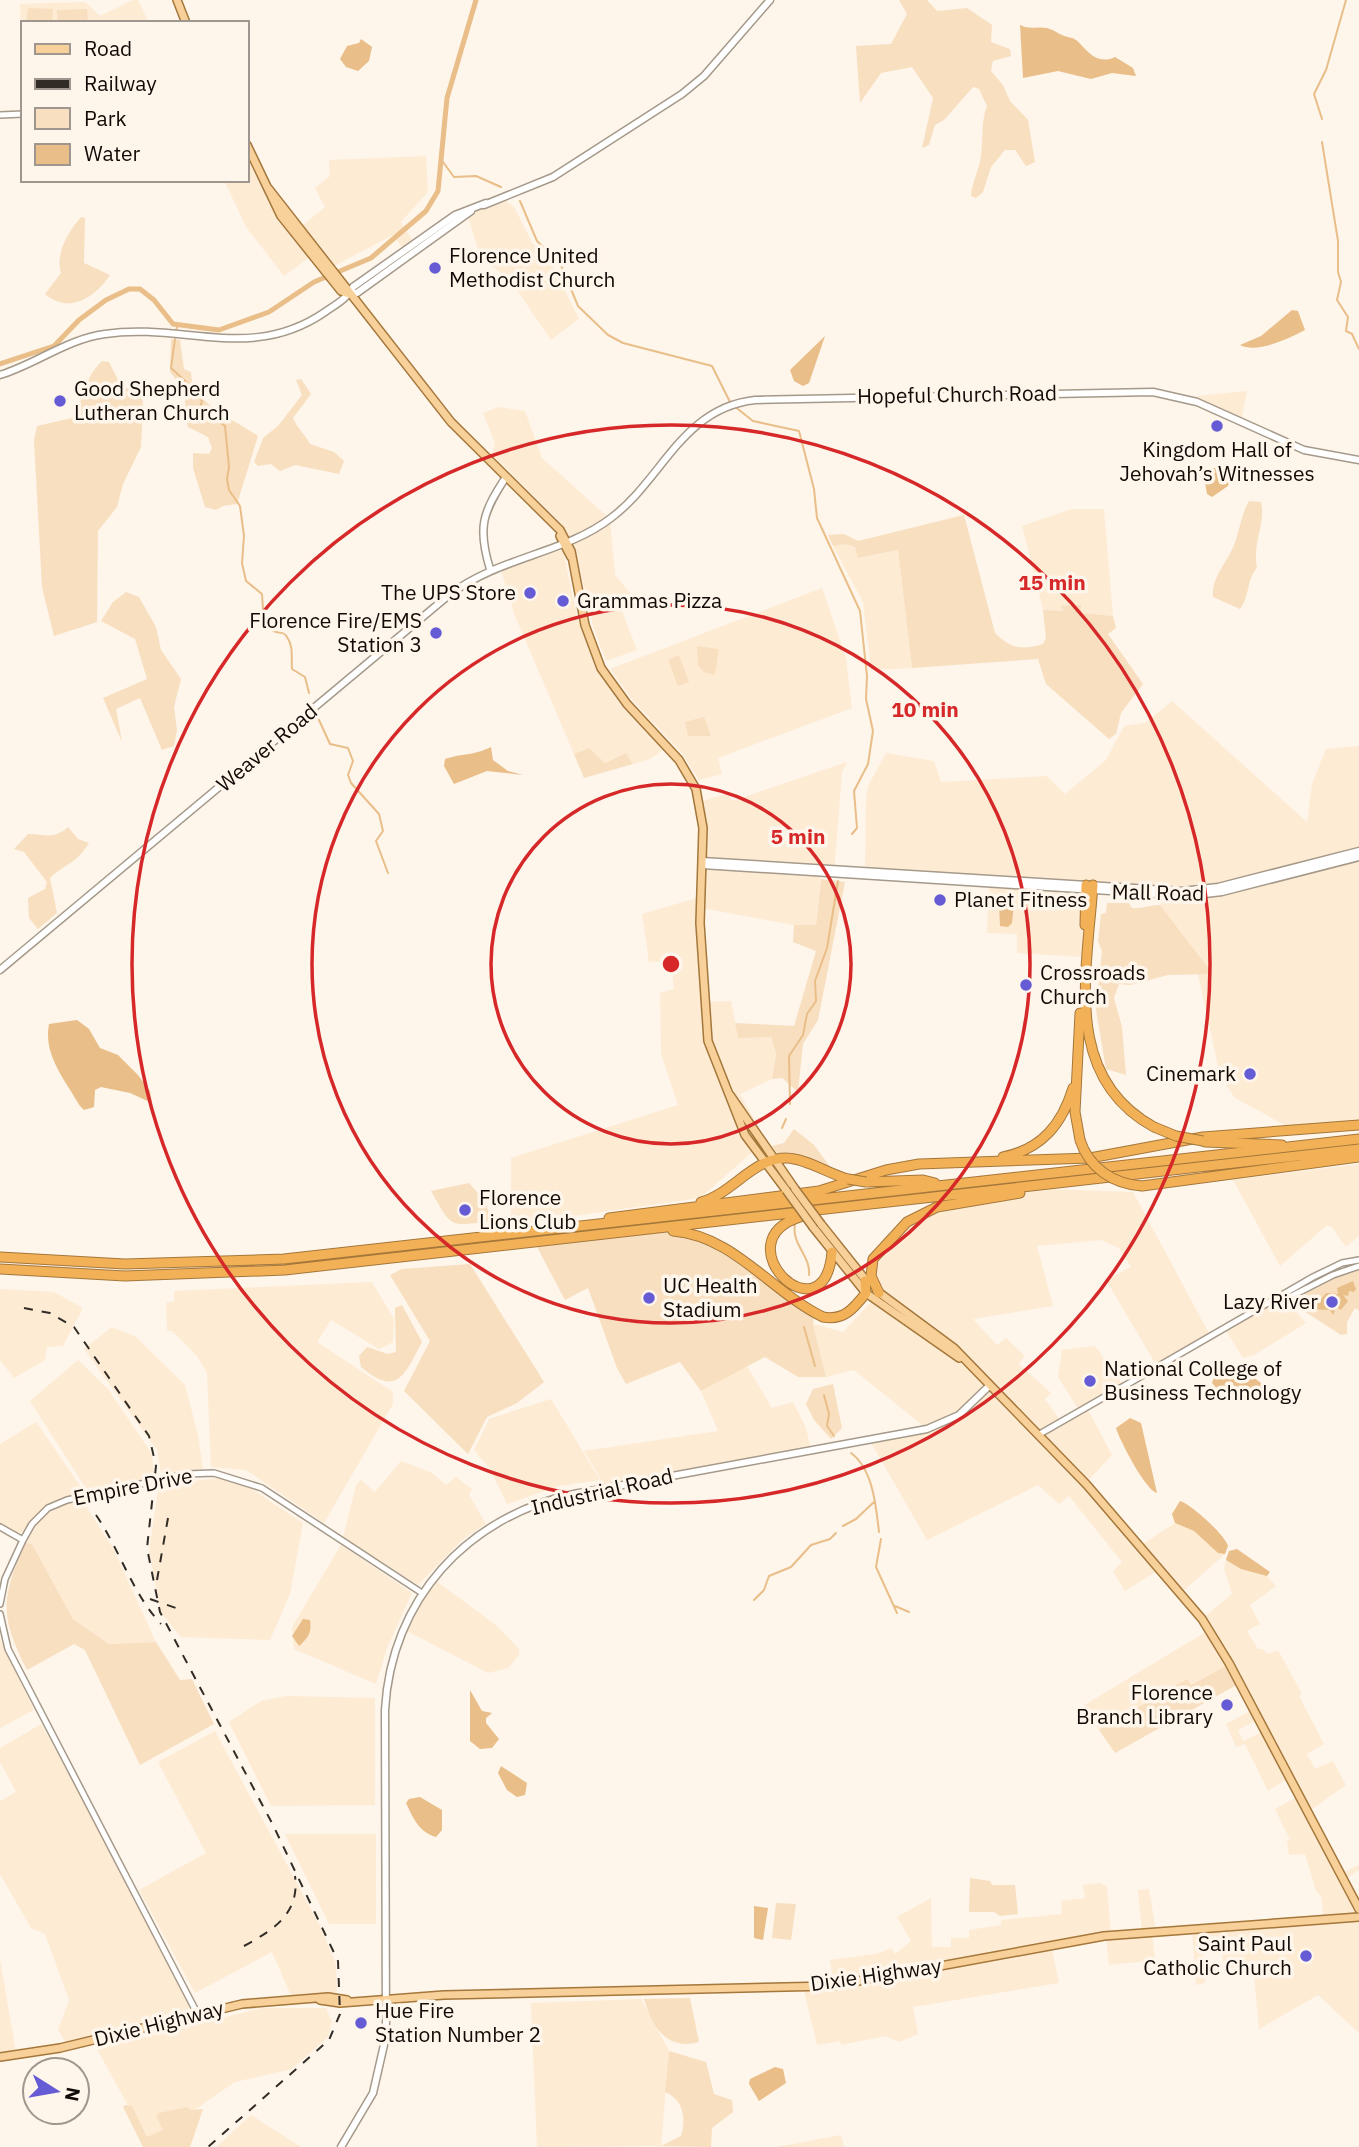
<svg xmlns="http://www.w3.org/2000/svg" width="1359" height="2147" font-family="'IBM Plex Sans',sans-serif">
<rect width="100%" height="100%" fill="#fef5eb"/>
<path fill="#feebd4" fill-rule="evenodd" d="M133,0H138L149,23H23V92L20,4L85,2L100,16Z
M247,145L269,196L311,256L284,276L246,227L224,180H247Z
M426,156L428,192L401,222L414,243L404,250L393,235L334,266L302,226L325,207L315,188L330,176L329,160Z
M505,200L514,207L532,242L553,267L579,319L551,340L517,290L479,252L467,214Z
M1247,391L1241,422L1194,401L1197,396Z
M498,407L525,411L542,458L610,519L615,575L636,600L622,611L637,650L606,661L594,629L574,544L560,522L492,454L495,443L483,413Z
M1072,509H1104L1113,616L1043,610L1022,526Z
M846,543L855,547L859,558L898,550L912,668L871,670L863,602L833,546Z
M558,550L563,551L578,620L595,666L618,701L663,750L650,759L633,764L626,753L605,763L589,748L574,754L515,616L501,570Z
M822,588L846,658L852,708L718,758L722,774L699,780L681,752L633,701L610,669Z
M1172,701L1307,822L1312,784L1326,749L1359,746V852L1195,891L865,871L866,799L868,786L886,753L934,761L941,782L1047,776L1065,794L1106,760L1124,726L1145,723Z
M847,762L842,772L834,874H821L816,925H794L701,908L704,1002L731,1001L738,1037H771L776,1054L772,1079L740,1094L766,1140L700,1198L511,1225V1158L678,1105L661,1053L660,993L674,989L671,961L649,962L642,914L700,897V802L728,793L732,801Z
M1359,857V1125L1292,1129L1235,1098L1220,1076L1198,974L1212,973L1160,905L1162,895Z
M989,884L1086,891L1083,957L1017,953V934L987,933Z
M1359,1164V1236L1346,1247L1331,1226H1326L1280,1266L1233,1180Z
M1046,1189L1133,1192L1211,1337L1158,1368L1106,1280L1131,1267L1119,1248L1101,1240L1037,1246L1053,1306L973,1319L997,1345L1006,1338L1025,1356L1019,1364L1051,1393L1045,1399L1061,1422L1080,1412L1058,1377L1062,1350L1095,1346L1123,1385L1087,1408L1112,1455L1085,1484L1140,1546L1175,1523L1194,1531L1218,1553L1225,1554L1181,1593L1160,1569L1125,1591L1113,1571L1122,1562L1069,1496L1059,1504L1038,1485L927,1540L869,1439L927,1429L854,1370L826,1377L813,1324L843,1332L877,1296L870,1291L874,1283L871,1270L894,1233L952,1204Z
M372,1282L394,1319L393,1342L379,1349L331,1320L317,1342L393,1392V1404L324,1523L246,1470L211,1467L207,1373L197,1356L172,1331H167L166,1303L174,1301V1291Z
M0,1289L54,1292L83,1308L63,1346L47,1347L45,1360L14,1378L0,1360Z
M1286,1301L1306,1323L1254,1355L1243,1358L1225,1329L1278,1302Z
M112,1327L136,1337L185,1385L198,1435L203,1469L161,1473L157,1450L84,1349Z
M78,1360L108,1389L152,1454L154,1478L87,1490L30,1401Z
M747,1366L772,1408L793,1402L806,1428L811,1450L606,1488L584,1451L718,1431L701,1391Z
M551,1399L600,1480L559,1486L507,1504L490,1469L474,1450L489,1419Z
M36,1422L85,1493L47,1505L23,1532L16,1533L0,1523V1444Z
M401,1461L432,1473L446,1485L456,1477L472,1489L469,1495L486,1524L462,1540L418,1585L343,1537L356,1485L361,1480L375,1492Z
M217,1478L244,1484L303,1523L290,1594L270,1640L181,1637L161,1613L149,1551L158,1491L165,1485Z
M82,1500L113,1548L156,1642L109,1644L73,1619L32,1544L26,1543L36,1525L49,1513L64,1504Z
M341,1545L412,1593L387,1648L376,1684L294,1649L292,1627Z
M1227,1555L1267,1576L1276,1586L1250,1605L1260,1624L1247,1631L1258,1649H1263L1267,1654L1278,1650L1302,1694L1299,1696L1324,1744L1307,1754L1315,1769L1333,1761L1346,1785L1308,1812L1340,1874L1359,1865V1870L1344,1880L1359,1909V2033L1318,1995L1259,2029L1253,1965L1224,1969L1221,1948L1203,1950L1205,1983L1196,1985L1192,1929L1324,1919L1321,1896L1316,1891L1305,1854L1289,1855L1287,1840H1290L1275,1809L1299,1796L1289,1778L1268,1791L1245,1744L1236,1747L1226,1724L1254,1709L1229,1665L1191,1685L1187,1679L1099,1730L1083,1706L1209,1630L1202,1619L1232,1594L1224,1568ZM1258,1719L1264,1731L1243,1741L1238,1730Z
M436,1581L496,1625L519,1649V1655L508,1668L488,1673L405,1630Z
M0,1639L34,1710L0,1728Z
M286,1696L375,1698V1805L271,1806L229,1722L261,1701Z
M41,1724L131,1885L191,2008L66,2043L58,2030L69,2000L45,1934L31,1928L0,1874V1801L16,1792L0,1762V1748Z
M215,1731L320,1926L336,1964L337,1994L292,1998L272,1952L195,1993L139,1890L206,1853L158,1762Z
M285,1834H376V1924H329Z
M1100,1883L1107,1887L1111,1935L1142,1932L1138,1890L1149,1889L1156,1932L1152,1933L1155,1960L1109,1965L1106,1936L1051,1945L1059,1983L913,2007L918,2034L899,2042L886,2036L841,2045L840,2041L817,2045L803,1986L834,1985L830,1960L876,1954L891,1948L895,1954L911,1941L897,1917L931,1898L932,1947H951V1938H969V1930L1001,1925V1920L1062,1914L1061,1901L1085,1898L1083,1885Z
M0,1960L16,2052L0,2054Z
M641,1999L669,2051L661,2146L537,2147L531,2003Z
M262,2008H326L332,2022L328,2037L292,2069L235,2082L148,2142L97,2049Z
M251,2115L301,2147H216Z
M841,2135L844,2147H777Z"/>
<path fill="#f8dfc0" d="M899,0H927L937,11L967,8L992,25L991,42L1010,49L1011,56L993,61L991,71L1003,85L1010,101L1028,120L1035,162L1026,166L1015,150H1005L991,167L983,192L976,198L971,196C972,184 977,174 980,162C984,143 980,124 987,106L979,89L973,87L944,120L935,125L929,145L922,148L933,98L912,67L881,73L860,103L856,46L891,44L907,14Z
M28,8L53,9L52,23H26Z
M87,9L88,23H58L57,10Z
M81,217L85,218L84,263L110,275C94,299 68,314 45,294L61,273C55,254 68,232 81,217Z
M171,339L180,340L184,369L191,372C191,404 236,420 258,436L237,504L223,506L216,510L205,507L193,468V453L209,454L212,448L208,437L188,427C180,399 194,401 170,372Z
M102,361L109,362L121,386L138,393L143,401L141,447L123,484L117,507L98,531L97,622L54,636L42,587L34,440L37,426L72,418C87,395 82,381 102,361Z
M301,379L311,394L293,418C297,428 305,434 310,444L334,452L344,461L339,474L295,465L280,471L271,464L258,466L254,462L263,438L278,426L302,395L296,380Z
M1249,501L1261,502C1266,524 1252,543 1257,568C1246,580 1250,597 1240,609L1213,597C1211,578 1228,561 1234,545C1240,530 1241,515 1249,501Z
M964,515L995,633C1011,649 1023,650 1043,644L1046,638L1043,610L1064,611L1060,606L1081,605V613L1113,616L1116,628L1108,634L1143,684L1121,713L1116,734L1109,739L1046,684L1038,659L912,668L898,550L858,558L855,547L846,544L833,546L828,535L844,534L858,541Z
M126,592L139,597L156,627L161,650L181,679L174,707L177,730L174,746L162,750L140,698L116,709L122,742L103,698L147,679L135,639L101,621L113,602Z
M697,646L719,649L715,675L704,672L698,666Z
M679,655L689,682L678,686L668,660Z
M704,717L711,736H688L685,722Z
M589,748L605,763L626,753L633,764L584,778L574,754Z
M68,827L78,839L89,843C75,865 67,862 50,878L57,913L38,929L29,918L28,898L45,889L47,882L24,852L14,849L28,834C44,834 54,840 68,827Z
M821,879L845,882L818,1020L803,1044L798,1092L782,1078L772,1079L776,1054L771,1037L738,1038L735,1023L794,1026L816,951L793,942L794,925H816Z
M1107,903H1129L1132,908C1141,909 1150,905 1160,905L1213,974L1168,975L1130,985L1119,984L1114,998L1122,1027L1126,1075L1106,1069L1096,1010L1102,951L1098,941L1101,914L1106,913Z
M794,1129L814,1145L831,1168L789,1152L776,1153L772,1146L784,1143Z
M469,1183L483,1199L493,1221C449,1226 453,1230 431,1191Z
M653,1229L707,1238L814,1312L813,1324L826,1377H798L765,1357L701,1391L680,1362L626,1384L617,1368L588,1288L565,1300L535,1243Z
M470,1264L544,1382L517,1403L487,1417L468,1454L404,1391L430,1341L390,1275L402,1269Z
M1359,1266V1311L1355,1308L1347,1322V1334L1341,1335L1304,1311L1296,1293Z
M402,1305L422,1342C404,1376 397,1397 361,1367L359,1356L367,1347L388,1354L396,1352L395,1313V1308Z
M833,1384L842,1428L831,1439L814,1420L806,1404L813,1389Z
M26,1543L32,1544L73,1619L109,1644L156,1642L180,1680L192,1679L214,1724L140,1765L85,1650L74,1644L27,1670C0,1617 0,1598 26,1543Z
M1230,1664L1240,1683L1115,1753L1099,1730L1187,1679L1191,1685Z
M970,1878L990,1881L992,1885H1015L1018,1914L1000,1916L994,1912H969Z
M776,1903L796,1904L791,1940L772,1938Z
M690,1998L699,2042C667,2051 652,2027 644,1999Z
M669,2051L706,2062L714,2094L732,2100L733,2112L712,2128L711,2147L661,2146L681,2136C686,2120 684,2099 665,2092Z
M125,2105L132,2106L147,2137L163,2130L156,2116L159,2113L187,2107L191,2110L203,2109L190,2147H143L123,2107Z"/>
<path fill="#e9be88" d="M1020,25C1030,30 1037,26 1047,28C1057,31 1060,36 1072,38C1082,40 1092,68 1115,57L1133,68L1136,76L1112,73L1091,79L1058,71L1023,78Z
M361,39L372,47L369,61L358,71L346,67L340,59L347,46L359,43Z
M1292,310L1298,311L1305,330C1289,338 1258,354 1240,345L1261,336Z
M825,336L809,383L803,386L794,381L790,370Z
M1210,468L1226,469L1232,474L1228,486L1212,497L1207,494L1204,477Z
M491,747L493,760L508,771L523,775L487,771L454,784L444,766L445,759C463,753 473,756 491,747Z
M1005,898L1014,903L1012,923L1008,927L1000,926L999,903Z
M77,1020L89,1029L100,1048L118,1055L138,1075L150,1091L152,1103L130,1093L101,1087L95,1090L94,1107L84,1110L80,1106C65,1080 43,1055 49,1024Z
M1353,1281L1356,1289L1354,1292L1349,1291L1348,1296L1343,1295L1348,1301L1341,1310L1336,1307L1341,1300L1339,1296L1331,1300L1336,1301L1330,1304V1309L1335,1311L1333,1315L1330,1310L1310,1309L1311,1299H1321L1326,1293L1338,1294L1337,1288Z
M1222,1370L1249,1374L1261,1383L1262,1387L1245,1392L1219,1391L1212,1383L1216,1372Z
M1130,1418L1141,1423L1157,1493C1146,1491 1120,1441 1116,1428Z
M1180,1501C1191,1504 1225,1535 1228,1546L1225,1554L1218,1553L1194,1531L1175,1523L1172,1514Z
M1237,1549L1270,1572L1267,1576L1241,1569L1226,1560L1229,1551Z
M303,1619L310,1620C312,1633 308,1638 299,1646L292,1636Z
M470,1690L482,1711L492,1713L486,1718V1723L499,1739L492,1748L480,1749L470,1741Z
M501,1766L527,1783L525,1795L517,1797L507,1790L498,1773Z
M420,1797L442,1810V1830L436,1837C419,1832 413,1818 406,1803L409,1799Z
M754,1906L768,1908L763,1940L754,1938Z
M775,2067L783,2069L786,2083L759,2101L749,2084L750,2079Z"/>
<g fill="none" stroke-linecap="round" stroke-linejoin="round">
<path stroke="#e9be88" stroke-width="2" d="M1322,119L1314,94L1326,70L1346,0
M1322,142L1338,241V272L1341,282L1337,300L1348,317L1346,331L1352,334L1359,349
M443,162L454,177L476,176L501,187
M520,201L537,241L561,265L578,306L608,335L623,343L712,366L730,402
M176,330L178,325
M175,339L171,368L197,392L202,401L200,408L225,426L229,467L227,479L229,490L240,506L244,536L242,563L246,581L262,594C263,605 262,624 273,631C278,634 283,630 287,637C294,647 291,658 292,669L305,677L309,693
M734,406L753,421L799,431L814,489L817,518L860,611L867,676L866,699L873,731L868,764L854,791L857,828L852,834
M319,720L330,744L348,748L353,761L348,775L351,783L379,814L383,831L376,841L388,873
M790,1104L789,1056L803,1035L807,1014L816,1001L815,981L827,948L838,881
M782,1128L786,1119
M795,1224C791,1244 811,1256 809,1275
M804,1327L815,1366
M824,1395L829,1414L827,1426L834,1436
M851,1453C873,1469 876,1506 879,1532
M843,1526L856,1519L875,1501
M881,1539L876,1567L897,1613
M754,1600L764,1590L769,1576L791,1567L811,1545L830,1539L836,1533
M895,1606L909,1612"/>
<path stroke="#e9be88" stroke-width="5" d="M0,364L54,346L79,320L106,300L129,289H140L154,300L173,324L219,330L269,312L314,282L371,258L426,211L438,191L447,98L476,0"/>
<g stroke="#a59989" stroke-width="8">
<path id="tertiary" d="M0,115L23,114
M1276,1304L1333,1275L1359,1266
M1119,1389L1313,1277L1342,1263L1359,1260
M1038,1435L1120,1388
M0,1527L23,1540
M0,1604L5,1579L23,1540L32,1524L48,1508L67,1500L187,1474L214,1473L262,1488L422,1593
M0,1614L8,1649L198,2015"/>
</g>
<g stroke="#a59989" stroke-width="9">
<path id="secondary" d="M484,205L553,177L682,94L704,76L770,0
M349,294L357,293L471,211
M0,375C36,364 67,339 105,334C183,322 251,363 325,312C335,305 347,299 353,287L455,215L486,203
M490,569C477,527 483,512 506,477
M702,861L1182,891L1218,887L1359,851
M702,865L1188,896L1222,892L1359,857
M0,970L449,595C501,556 564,554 611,518C663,479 682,408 755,400L1153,392L1197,402L1304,450L1359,460
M341,2147L373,2093L386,2036L385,1710C391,1600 467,1516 574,1494L927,1429L959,1415L989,1386"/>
</g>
<g stroke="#a4773b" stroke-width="10">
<path id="primary" d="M177,0L186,23
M247,145L281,216L341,291L349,294
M268,188L451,422L560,530L571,551L585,625L601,668L627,704L679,760L696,789L703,828L700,923L708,1041L745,1135L786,1190
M560,536L571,557
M730,1095L795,1189
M821,1224L868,1283
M813,1227L866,1293L959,1358
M877,1291L954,1348L1087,1485L1202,1619L1229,1663L1359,1909
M320,2000L340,2003L444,1995L831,1986L1104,1936L1359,1917
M0,2057L60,2048L242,2004L328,1997L347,2000"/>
</g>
<g stroke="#a4773b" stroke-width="11">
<path id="motorway" d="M1093,885C1087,971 1062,1077 1154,1127
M1085,925L1086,885
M1080,1140L1075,1112L1080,1013
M1205,1142L1282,1145
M1003,1157C1042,1149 1062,1124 1073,1088
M866,1182L923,1180L935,1183
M1142,1186L1359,1157
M701,1202C732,1194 754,1157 787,1158C807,1159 829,1174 848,1179
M800,1217C721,1242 824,1342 832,1252
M609,1218L819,1191L886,1170L919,1164L1090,1158L1203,1137L1359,1125
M673,1231C734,1236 770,1291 823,1317C844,1321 854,1308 866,1293L865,1281
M0,1257L125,1264L284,1259L1359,1139
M0,1269L125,1276L285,1270L1359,1149
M879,1293L871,1276L873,1259L907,1222L937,1207L1020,1193"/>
</g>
<use href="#tertiary" stroke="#fff" stroke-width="5"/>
<use href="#secondary" stroke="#fff" stroke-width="6"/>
<use href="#primary" stroke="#f8d09a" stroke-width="7"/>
<use href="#motorway" stroke="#f3b157" stroke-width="9"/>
<path stroke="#312c26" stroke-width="2" stroke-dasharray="9 9" stroke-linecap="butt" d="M24,1308L50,1313L74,1327L149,1436L156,1466L147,1548L160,1612L273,1825L338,1961L340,2014L329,2040L208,2147
M96,1515C120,1550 132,1593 161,1624
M157,1580L168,1518
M150,1599L176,1608
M244,1946C273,1930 300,1914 295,1876"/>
<g stroke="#a4773b" stroke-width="10" stroke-linecap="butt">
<path id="primary-bridge" d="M795,1189L821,1224
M786,1190L813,1227"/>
</g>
<g stroke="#a4773b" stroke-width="11" stroke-linecap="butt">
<path id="motorway-bridge" d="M1154,1127L1176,1136L1203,1141
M1080,1140C1089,1168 1113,1184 1142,1186
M848,1179L866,1182"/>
</g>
<use href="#primary-bridge" stroke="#f8d09a" stroke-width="7"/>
<use href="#motorway-bridge" stroke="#f3b157" stroke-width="9"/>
</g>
<g fill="none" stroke="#d62828" stroke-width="3.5">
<circle cx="671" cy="964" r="180"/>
<circle cx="671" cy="964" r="359"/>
<circle cx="671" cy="964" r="539"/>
</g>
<g fill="#655bd4" stroke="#fef5eb" stroke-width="2.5">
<circle cx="435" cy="268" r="7"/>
<circle cx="60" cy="401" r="7"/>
<circle cx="1217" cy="426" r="7"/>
<circle cx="530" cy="593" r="7"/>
<circle cx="563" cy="601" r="7"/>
<circle cx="436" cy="633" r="7"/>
<circle cx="940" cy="900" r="7"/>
<circle cx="1026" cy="985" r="7"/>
<circle cx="1250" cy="1074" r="7"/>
<circle cx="465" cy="1210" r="7"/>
<circle cx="649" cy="1298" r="7"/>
<circle cx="1332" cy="1302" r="7"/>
<circle cx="1090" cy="1381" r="7"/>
<circle cx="1227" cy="1705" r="7"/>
<circle cx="1306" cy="1956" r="7"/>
<circle cx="361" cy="2023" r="7"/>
</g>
<g text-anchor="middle" stroke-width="7" stroke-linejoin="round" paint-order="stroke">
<g font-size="21" fill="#100b06" stroke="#fef5eb" text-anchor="start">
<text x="449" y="263">Florence United<tspan x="449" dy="24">Methodist Church</tspan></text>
<text x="74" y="396">Good Shepherd<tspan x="74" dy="24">Lutheran Church</tspan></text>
<text x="1217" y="457" text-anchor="middle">Kingdom Hall of<tspan x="1217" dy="24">Jehovah’s Witnesses</tspan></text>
<text x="516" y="600" text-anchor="end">The UPS Store</text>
<text x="577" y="608">Grammas Pizza</text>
<text x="422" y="628" text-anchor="end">Florence Fire/EMS<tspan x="422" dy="24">Station 3</tspan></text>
<text x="954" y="907">Planet Fitness</text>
<text x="1040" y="980">Crossroads<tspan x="1040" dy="24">Church</tspan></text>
<text x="1236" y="1081" text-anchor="end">Cinemark</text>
<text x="479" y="1205">Florence<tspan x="479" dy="24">Lions Club</tspan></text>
<text x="663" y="1293">UC Health<tspan x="663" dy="24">Stadium</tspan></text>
<text x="1318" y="1309" text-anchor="end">Lazy River</text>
<text x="1104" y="1376">National College of<tspan x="1104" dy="24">Business Technology</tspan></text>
<text x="1213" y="1700" text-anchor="end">Florence<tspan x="1213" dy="24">Branch Library</tspan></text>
<text x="1292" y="1951" text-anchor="end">Saint Paul<tspan x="1292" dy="24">Catholic Church</tspan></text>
<text x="375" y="2018">Hue Fire<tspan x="375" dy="24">Station Number 2</tspan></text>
</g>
<g font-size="21" fill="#100b06" stroke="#fef5eb">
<text transform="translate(957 395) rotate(-1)" y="7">Hopeful Church Road</text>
<text transform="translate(267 748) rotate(-40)" y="7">Weaver Road</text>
<text transform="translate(1158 893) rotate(1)" y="7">Mall Road</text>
<text transform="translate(133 1487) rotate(-11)" y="7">Empire Drive</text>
<text transform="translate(602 1492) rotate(-13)" y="7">Industrial Road</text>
<text transform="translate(876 1975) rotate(-8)" y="7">Dixie Highway</text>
<text transform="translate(159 2024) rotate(-14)" y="7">Dixie Highway</text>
</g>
</g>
<circle cx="671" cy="964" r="10" fill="#d62828" stroke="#fef5eb" stroke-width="3.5"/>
<g font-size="21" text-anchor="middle" font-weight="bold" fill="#d62828" stroke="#fef5eb" stroke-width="7" stroke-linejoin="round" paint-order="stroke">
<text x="1052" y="590">15 min</text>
<text x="925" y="717">10 min</text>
<text x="798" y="844">5 min</text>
</g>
<rect x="21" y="21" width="228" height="161" fill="#fef5eb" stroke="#9f978f" stroke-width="2"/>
<rect x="35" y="44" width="35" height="10" fill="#f8d09a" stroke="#9f978f" stroke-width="2"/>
<text x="84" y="56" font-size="21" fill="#100b06">Road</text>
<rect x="35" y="79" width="35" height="10" fill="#312c26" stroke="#9f978f" stroke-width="2"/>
<text x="84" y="91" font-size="21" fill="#100b06">Railway</text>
<rect x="35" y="108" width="35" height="21" fill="#f8dfc0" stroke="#9f978f" stroke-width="2"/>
<text x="84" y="126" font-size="21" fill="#100b06">Park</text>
<rect x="35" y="144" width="35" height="21" fill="#e9be88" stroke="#9f978f" stroke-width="2"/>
<text x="84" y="161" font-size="21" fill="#100b06">Water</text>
<g transform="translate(56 2091) rotate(101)"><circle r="33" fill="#fef5eb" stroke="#9f978f" stroke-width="2"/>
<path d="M0-5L12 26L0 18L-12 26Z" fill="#655bd4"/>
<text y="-10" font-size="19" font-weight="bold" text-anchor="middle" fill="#100b06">N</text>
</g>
</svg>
